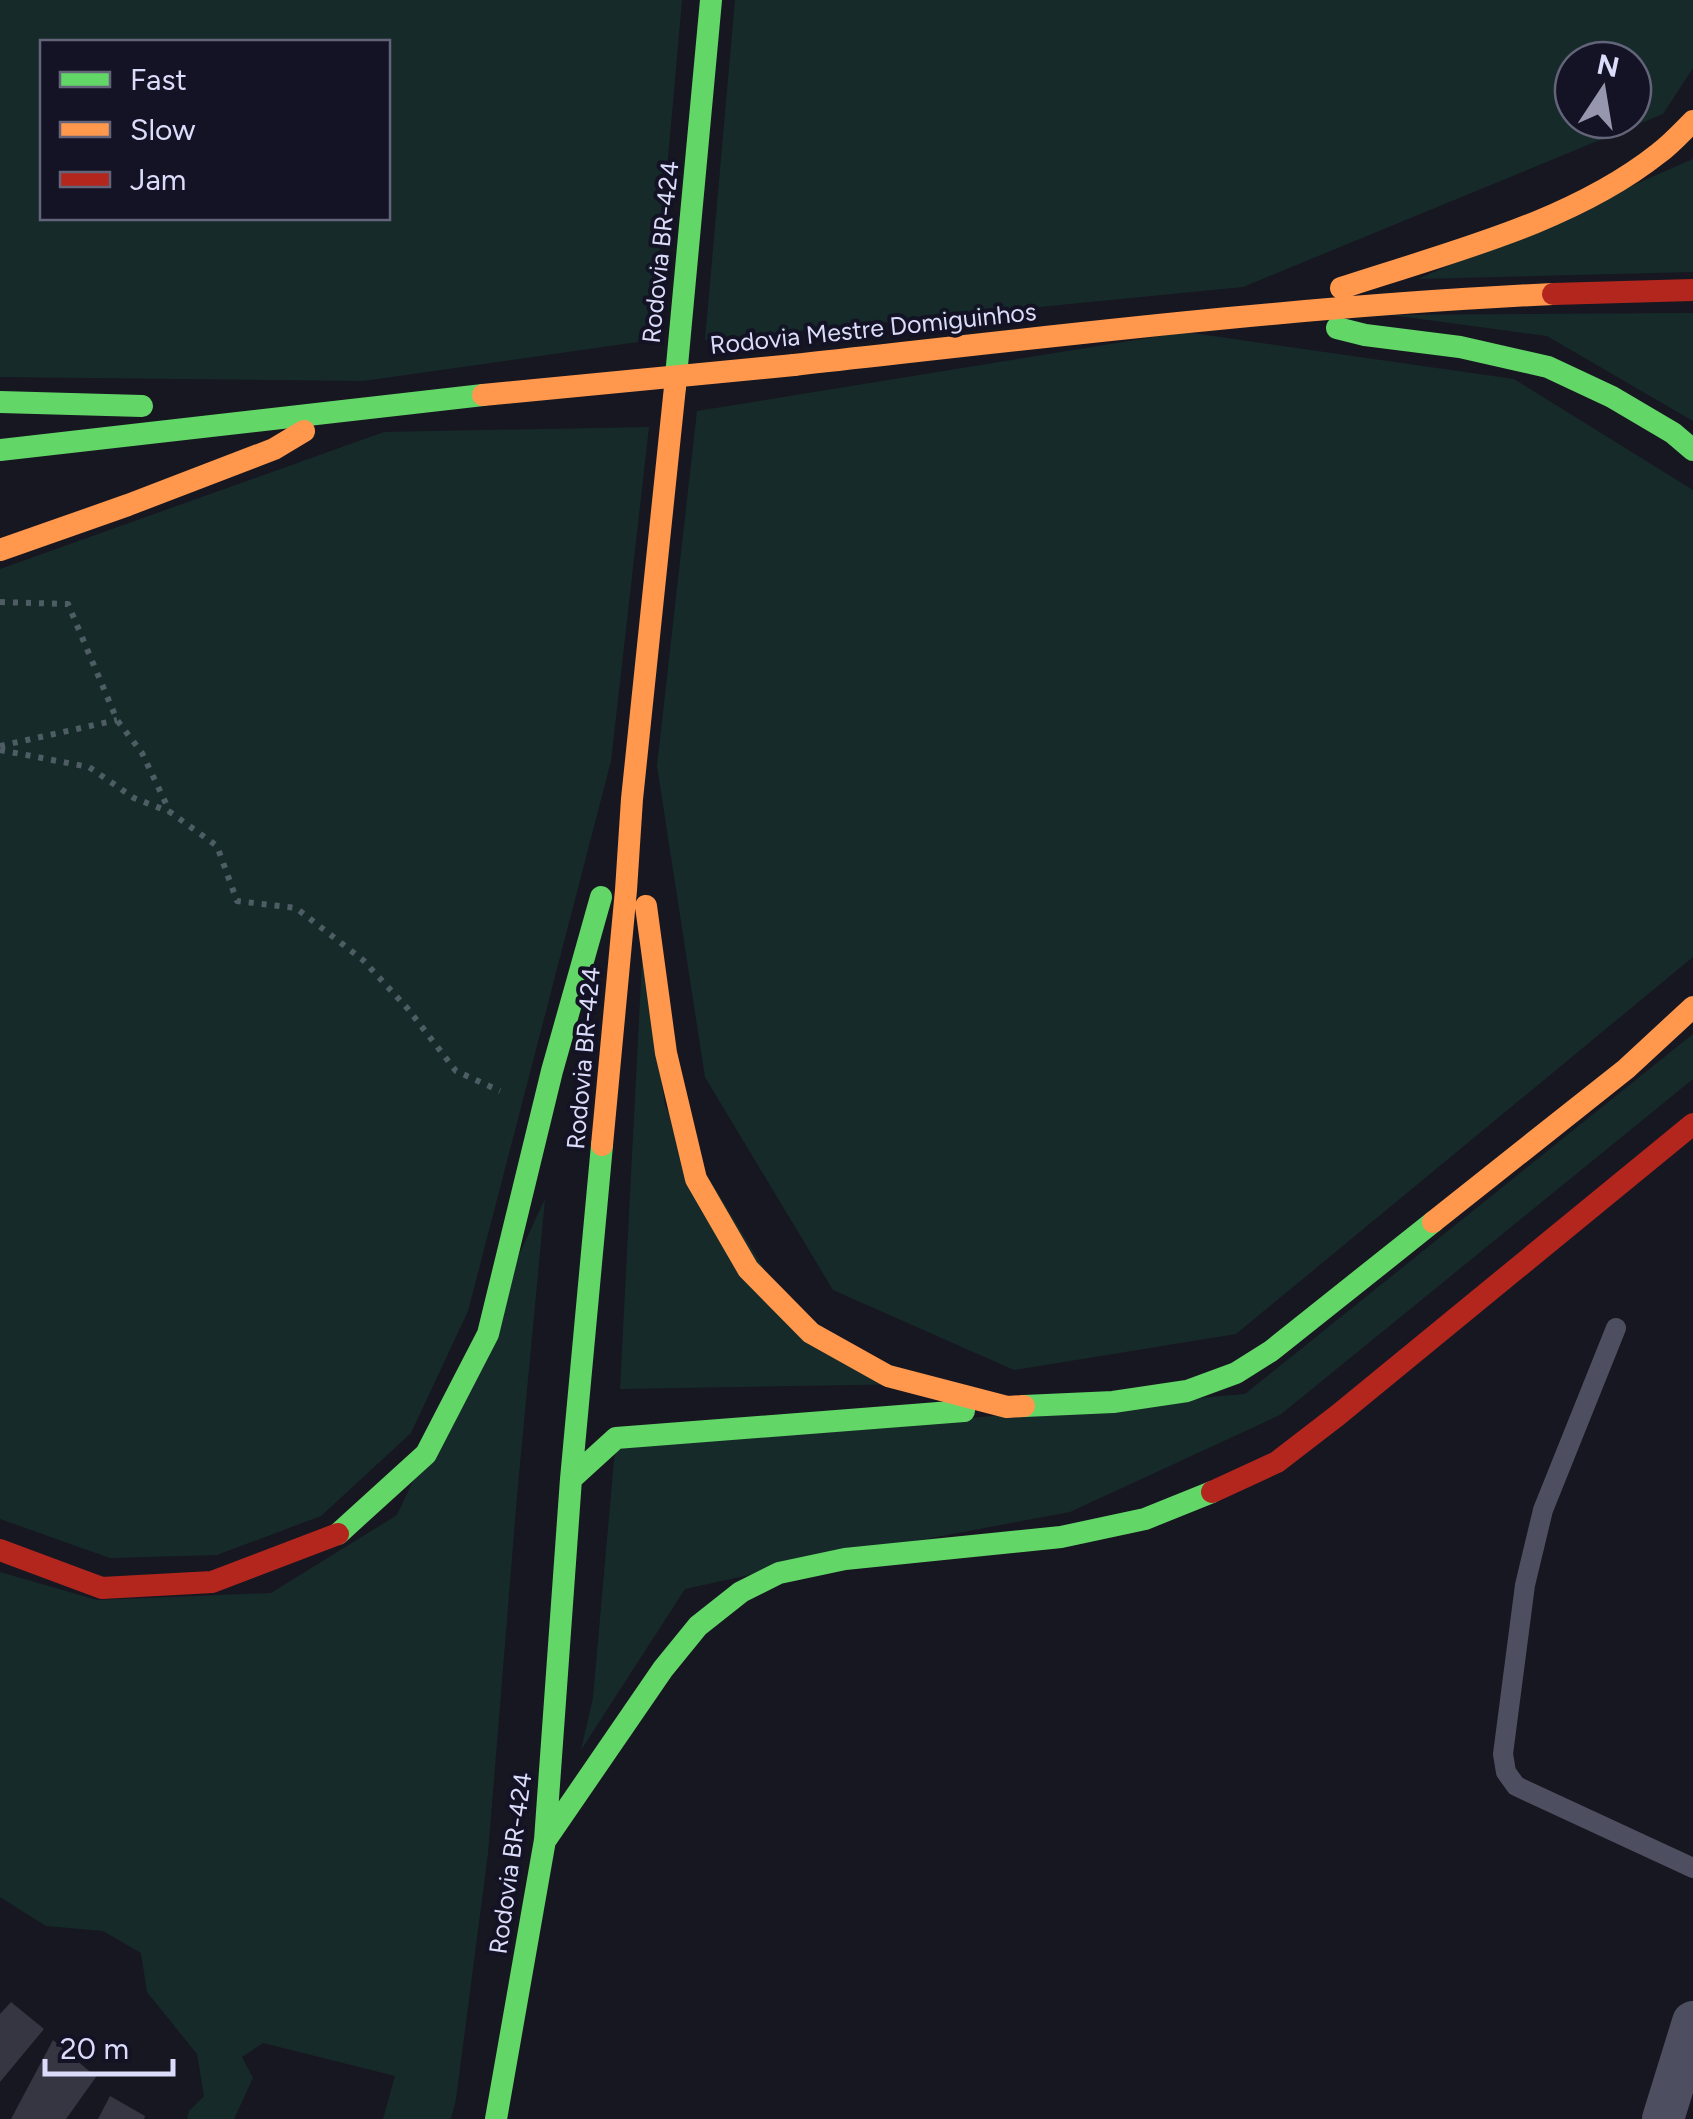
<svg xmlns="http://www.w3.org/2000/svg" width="1693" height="2119" font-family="Figtree,sans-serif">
<rect width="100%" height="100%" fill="#171721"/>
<path fill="#162b29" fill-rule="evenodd" d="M0,0H682L652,340L363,381L0,377ZM42,42H388V218H42Z
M735,0H1693V68L1663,114L1243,287L705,340ZM1573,60H1633V120H1573Z
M1693,159V272L1418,279Z
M1693,313V421L1547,336L1391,315Z
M1185,332L1514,379L1693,490V957L1236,1334L1014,1370L833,1290L705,1077L657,766L697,411Z
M649,427L611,761L468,1311L411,1433L321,1516L217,1555L110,1558L0,1519V569L384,432Z
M643,942L665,1106L795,1320L915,1384L620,1389Z
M1693,1034V1079L1280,1415L1070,1512L851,1553L685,1589L581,1750L593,1698L615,1449L1245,1394Z
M545,1199L517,1496L488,1853L456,2099L451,2119H383L395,2076L263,2043L242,2057L253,2078L234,2119H187L189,2111L204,2096L197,2054L147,1992L141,1953L103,1931L46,1926L0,1897V1572L97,1600L271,1593L397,1515Z"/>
<path fill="#353642" d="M11,2002L44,2029L0,2082V2014Z
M53,2040L96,2077L66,2119H11Z
M110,2096L145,2116L144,2119H98Z"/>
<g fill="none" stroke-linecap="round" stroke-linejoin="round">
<path stroke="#4e5c64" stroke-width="6" stroke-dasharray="5 8" stroke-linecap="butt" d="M0,602L68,604L117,720L142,753L170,812L217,846L237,901L296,908L363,960L408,1009L456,1071L500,1091
M0,746L117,720
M0,750L89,767L134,798L170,812"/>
<path stroke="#4d4f60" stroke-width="20" d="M1616,1328L1543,1510L1525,1585L1503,1754L1506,1772L1516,1786L1693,1868"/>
<path stroke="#4d4f60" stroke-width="42" d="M1663,2119L1693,2022"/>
<path stroke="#63d668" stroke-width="22" d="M1337,328L1365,335L1460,347L1548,367L1612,397L1673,433L1693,450
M675,387L711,0
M0,402L142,406
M0,450L483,395
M1024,1406L1113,1402L1187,1391L1236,1373L1271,1351L1433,1222
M571,1479L616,1438L964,1411
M338,1534L426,1454L488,1334L552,1071L601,897
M547,1838L663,1669L698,1626L741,1592L779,1573L845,1559L1061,1537L1145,1519L1212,1492
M496,2119L545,1840L571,1479L602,1145"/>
<path stroke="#ff974d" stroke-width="22" d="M1341,288C1447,253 1571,223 1659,153C1671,144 1682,132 1693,121
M794,365C1047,337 1299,306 1553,294
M0,550L128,505L274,449L304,431
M646,906L666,1053L696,1179L748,1269L811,1333L888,1376L1007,1407L1024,1406
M602,1145L626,890L632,799L675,387
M1433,1222L1626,1069L1693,1007"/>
<path stroke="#b3261e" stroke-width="22" d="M1553,294L1693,290
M1212,1492L1277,1462L1338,1415L1693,1124
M0,1550L102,1588L212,1582L338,1534"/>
<path stroke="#ff974d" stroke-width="22" d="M483,395L794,365"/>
</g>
<g text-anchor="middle" stroke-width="8" stroke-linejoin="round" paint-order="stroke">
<g font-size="25" fill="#dbdcfa" stroke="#131325">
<text transform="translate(660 252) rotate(-84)" y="9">Rodovia BR-424</text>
<text transform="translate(873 328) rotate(-6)" y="9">Rodovia Mestre Domiguinhos</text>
<text transform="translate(583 1058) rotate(-85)" y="9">Rodovia BR-424</text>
<text transform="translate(510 1863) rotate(-82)" y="9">Rodovia BR-424</text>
</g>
</g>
<rect x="40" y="40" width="350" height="180" fill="#131325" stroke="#63637a" stroke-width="2.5"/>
<rect x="60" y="72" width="50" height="15" fill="#63d668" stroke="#63637a" stroke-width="2.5"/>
<text x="130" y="90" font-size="30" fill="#dbdcfa">Fast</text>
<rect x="60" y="122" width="50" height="15" fill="#ff974d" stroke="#63637a" stroke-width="2.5"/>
<text x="130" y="140" font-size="30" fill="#dbdcfa">Slow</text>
<rect x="60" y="172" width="50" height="15" fill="#b3261e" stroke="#63637a" stroke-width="2.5"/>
<text x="130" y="190" font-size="30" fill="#dbdcfa">Jam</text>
<g transform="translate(1603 90) rotate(12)"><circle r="48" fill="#131325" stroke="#63637a" stroke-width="2.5"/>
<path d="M0-8L18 38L0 25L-18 38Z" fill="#9697ae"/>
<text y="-15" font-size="28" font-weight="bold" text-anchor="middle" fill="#dbdcfa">N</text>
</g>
<path d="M45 2059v15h128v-15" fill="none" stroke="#dbdcfa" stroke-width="5"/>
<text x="60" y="2059" font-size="30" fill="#dbdcfa" stroke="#131325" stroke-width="8" paint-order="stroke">20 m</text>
</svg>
